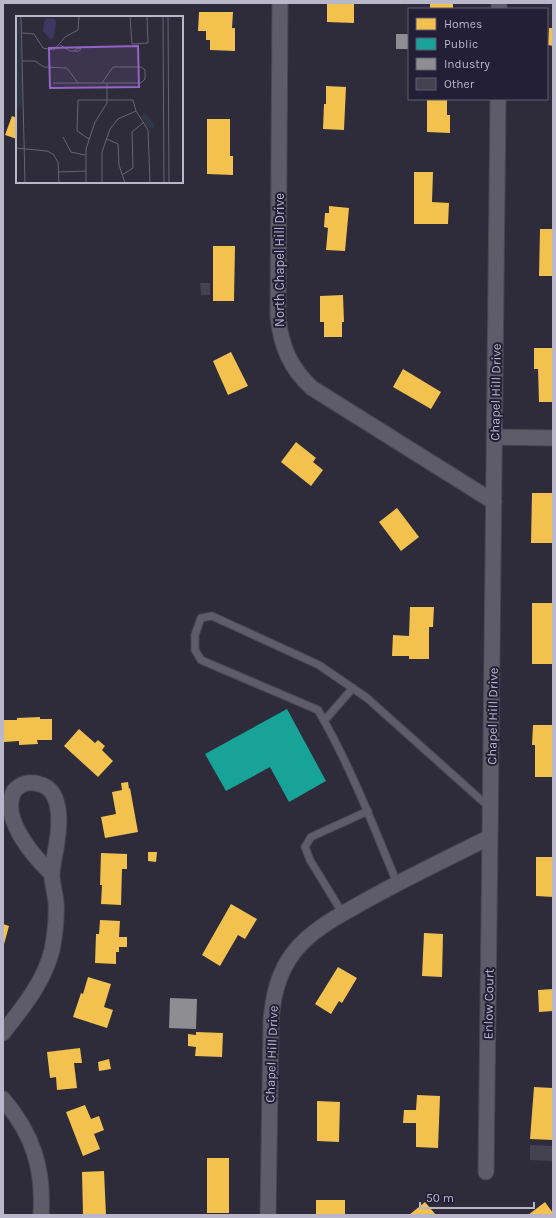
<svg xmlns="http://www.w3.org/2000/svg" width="556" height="1218" font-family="Karla,sans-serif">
<rect width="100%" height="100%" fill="#2e2c3b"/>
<path fill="#f2c14e" d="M327,3H354V23L327,22Z
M430,3H453V9H430Z
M199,12H233L232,28H235V51L210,50V40H206V31H198Z
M549,28H553V46L548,45Z
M326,86L346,87L344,130L323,129L324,104H326Z
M427,99H447V115H450V133L427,132Z
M12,116L17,118V139L5,135Z
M207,119H230V156H233V175L207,174Z
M414,172H433L432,202L449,203L448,224H414Z
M329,206L349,208L345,251L326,250L328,228L324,227L325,213H329Z
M540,229H553V276H539Z
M213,246H235L234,301H213Z
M343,295L344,322H342V337H324V322H320V296Z
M534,348H553V402H539L538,369H534Z
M231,352L248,386L228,395L213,361Z
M403,369L441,392L431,409L393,387Z
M296,442L316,458L313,462L323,470L311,486L281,462Z
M532,493H553V543H531Z
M397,508L419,537L401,551L379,522Z
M532,603H553V664H532Z
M410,607H434L433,627H429V659H409V656H392L393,635L409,636Z
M40,717V719H52V740H37L38,744L19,745V741L4,742L3,720H17V718Z
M533,725H553V777H535V745H532Z
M79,729L95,743L98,740L105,746L102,750L113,761L98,777L64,746Z
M128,782L129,789L130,788L138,832L105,838L101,817L116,814L112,792L122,790L121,783Z
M148,852H157L156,862L148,861Z
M101,853L127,854V869H122L121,905L101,904L102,885H100Z
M536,857H553V897L536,896Z
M231,904L257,919L245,939L238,935L220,966L202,955Z
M100,920L120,921L119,937H127V947H119V952H116V964L95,963L96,934H99Z
M3,924L9,926L3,948Z
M424,933L443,934L442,977L422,976Z
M338,967L357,978L342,1003L339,1001L331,1014L315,1004Z
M88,977L111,984L104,1007L113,1010L107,1028L73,1017L81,993L83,994Z
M553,989V1011L539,1012L538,990Z
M196,1032L223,1033L222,1057L195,1056L196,1047L188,1046V1034L196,1035Z
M80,1048L82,1063H74L77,1088L57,1090L56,1077L50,1078L47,1052Z
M109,1059L111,1069L99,1071L98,1062Z
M534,1087L553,1088V1140L530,1139Z
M417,1095L440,1096L438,1148L416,1147V1123H403L404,1110H416Z
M317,1101L340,1102L339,1142L317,1141Z
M85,1105L91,1119L99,1116L104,1130L94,1134L100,1149L83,1156L66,1112Z
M207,1158H229V1213H207Z
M104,1171L106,1215H83L82,1172Z
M316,1200H345V1215H316Z
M425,1202L436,1215H409Z
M545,1202L553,1213V1215H528Z"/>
<path fill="#17a398" d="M287,709L326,781L289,802L270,767L226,791L205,754Z"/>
<path fill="#8d8d92" d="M396,34H409V49H396Z
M170,998L197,999L196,1029L169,1028Z"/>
<path fill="#444250" d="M200,283H210V295H201Z
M530,1145L553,1146L552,1161L530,1160Z"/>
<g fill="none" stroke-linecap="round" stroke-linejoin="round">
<g stroke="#484752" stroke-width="9">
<path id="lane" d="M324,721L353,688
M397,883C373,825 350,765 318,710L201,660L195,650V635L201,618L212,616L319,665L367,698L489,807
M343,914L310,860L305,847L311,837L368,811"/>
</g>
<g stroke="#484752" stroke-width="17">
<path id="street" d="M280,3L278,317C281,346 290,368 312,388L494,502
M499,9V3
M495,437L553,438
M3,1033C23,1007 44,982 52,950C55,934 57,918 56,902C55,893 52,883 52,875C52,864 56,852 57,841C60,823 62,789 39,784C29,781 20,784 14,791C0,818 33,856 52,874
M3,1099C33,1134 44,1169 41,1215
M486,1172L490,837
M268,1215L271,1021C273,996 278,973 294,952C312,929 340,915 365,901C406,878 448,858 490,837L498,99"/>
</g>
<use href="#lane" stroke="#5e5c69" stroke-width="7"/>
<use href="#street" stroke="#5e5c69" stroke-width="15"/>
</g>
<g text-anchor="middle" stroke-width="4" stroke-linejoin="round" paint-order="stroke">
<g font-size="13" fill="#bab7cb" stroke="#221f36">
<text transform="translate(279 260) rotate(-90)" y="5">North Chapel Hill Drive</text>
<text transform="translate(495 392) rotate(-89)" y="5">Chapel Hill Drive</text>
<text transform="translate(492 716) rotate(-89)" y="5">Chapel Hill Drive</text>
<text transform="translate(488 1004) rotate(-89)" y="5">Enlow Court</text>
<text transform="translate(271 1054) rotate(-88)" y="5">Chapel Hill Drive</text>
</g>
</g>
<g transform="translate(16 16)">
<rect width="167" height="167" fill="#2e2c3b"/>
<path d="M0,0H4L7,92H0ZM130,97L139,110L137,112H133L125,101Z" fill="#2e3647"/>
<path d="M31,2L39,3L40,6L38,20L35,24L27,15L28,6Z" fill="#3d3762"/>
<path fill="none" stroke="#666475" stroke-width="1" d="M5,0L9,167M114,0L116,28L132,27L131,0M147,0L148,167M152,0L153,167M6,17L18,18L27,32L38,34L49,21L62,14L63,0M44,29L54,35H63L65,33L62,32L58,35M6,45H19L28,51L51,52L62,67H124L126,66L129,63V54L125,51H97L86,67M37,67H62M47,121L55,136L69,139M73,123L61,115L62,84H117L120,95L132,114L134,167M91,123L102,128L103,149L109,167M0,132L31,135L37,138L42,146L43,167M43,156L70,155M106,159L117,152L116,116L128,106M70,167V133L79,106L91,87V67M86,167V136L94,113L102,103L120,95"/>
<path fill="#9464c4" fill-opacity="0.15" stroke="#9464c4" stroke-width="2" d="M122,30L123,71L34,72L33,32Z"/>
<rect width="167" height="167" fill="none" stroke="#bab7cb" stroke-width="2"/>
</g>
<rect width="556" height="1218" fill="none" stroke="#bab7cb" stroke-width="8"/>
<rect x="408" y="8" width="140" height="92" fill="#221f36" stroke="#5f5c72"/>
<rect x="416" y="18" width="20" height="12" fill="#f2c14e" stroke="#5f5c72"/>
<text x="444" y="28" font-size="12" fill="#bab7cb">Homes</text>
<rect x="416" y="38" width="20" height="12" fill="#17a398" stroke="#5f5c72"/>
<text x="444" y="48" font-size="12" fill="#bab7cb">Public</text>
<rect x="416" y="58" width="20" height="12" fill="#8d8d92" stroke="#5f5c72"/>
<text x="444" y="68" font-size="12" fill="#bab7cb">Industry</text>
<rect x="416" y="78" width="20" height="12" fill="#444250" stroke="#5f5c72"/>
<text x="444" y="88" font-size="12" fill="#bab7cb">Other</text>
<path d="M420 1202v6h114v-6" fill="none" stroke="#bab7cb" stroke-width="2"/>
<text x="426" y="1202" font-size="12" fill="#bab7cb" stroke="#221f36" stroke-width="3" paint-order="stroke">50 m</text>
</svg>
